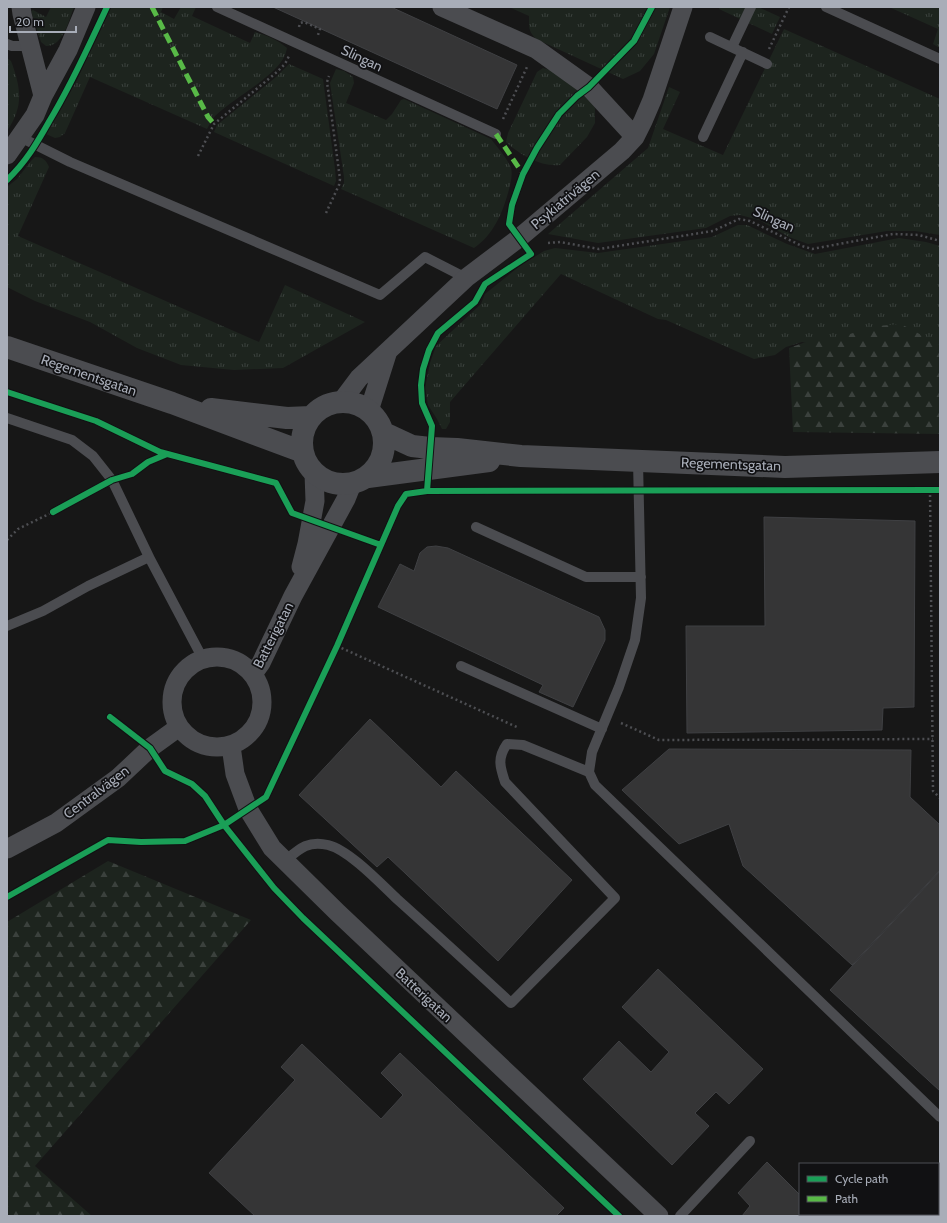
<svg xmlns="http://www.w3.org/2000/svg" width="947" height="1223" font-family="Cabin,sans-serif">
<defs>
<pattern id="grass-tufts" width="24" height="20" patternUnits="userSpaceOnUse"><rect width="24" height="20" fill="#1d241e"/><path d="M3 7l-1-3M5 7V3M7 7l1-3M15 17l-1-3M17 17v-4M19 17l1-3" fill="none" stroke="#3b413d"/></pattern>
<pattern id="forest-firs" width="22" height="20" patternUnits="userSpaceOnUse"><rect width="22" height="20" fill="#1d241e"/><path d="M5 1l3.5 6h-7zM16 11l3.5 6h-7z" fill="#3b413d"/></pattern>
</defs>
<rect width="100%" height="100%" fill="#171717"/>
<path fill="url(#grass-tufts)" d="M51,7H74C69,20 63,47 46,46L41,42L31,11L33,10L46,17Z
M110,7H163L161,12L174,19L181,7H196L192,16L250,43L255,32C266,35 278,40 287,48C286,52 285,56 283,59C271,79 234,98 215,116C212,120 209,125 207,129L90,77L65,133L60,137L55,138L46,134L77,80Z
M509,7H670L654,54L640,71L623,79L536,39C528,31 529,27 529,16Z
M720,7H758L780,17L772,34L719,9Z
M889,7H940V46L938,47L933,44L938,29Z
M784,29L940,99V235L915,231H887L808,244L789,237L759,220L740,215L730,216L706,228L598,243L548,234L648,148L669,87L680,92L663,129L723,155Z
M7,58L11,61C21,88 24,106 7,131Z
M289,64L323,79L335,169L336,181L334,186L214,132L217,125L276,77Z
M543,68L550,70L590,95L595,109V123L587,137L560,165C540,167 520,155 506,142L508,133L537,72Z
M336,69L344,71L353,77L354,83L346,103L386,120L392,114L401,100L404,99L491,139C498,148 507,158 511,168C513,176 510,185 508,193C502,214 493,235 474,248L341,189L344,183V177L330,83Z
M35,157C43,157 46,160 49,167L18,236L259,342L285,285L365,322L283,368L234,370L181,365L137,348L90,322L35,301L7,287V187L17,179L31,161Z
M738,225H747L787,244L815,254L899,238L926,242L940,246V349L814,345L802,342L786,347L775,355L754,359L666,320L658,319L561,274L450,402V422L446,429H442L437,419L428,405L425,388L430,363L436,346L481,304L485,294L520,266L544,251L555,248L598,253L712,237Z"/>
<path fill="url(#forest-firs)" d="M901,324L940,345V434L793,432L789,348L803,343L843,336L877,326Z
M108,861L251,920L35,1166L92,1216H7V922Z"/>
<path fill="#353536" stroke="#3f4043" d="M273,7H391L517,65L497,109Z
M764,517L915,521L914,707L883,708L882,730L687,733L686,626H765Z
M436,546L448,548L599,617L605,630V640L573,707L539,692L543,685L378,607L400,564L414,571L420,553L427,547Z
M370,719L441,787L456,771L572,880L498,961L388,857L377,867L299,795Z
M669,749L911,750L910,797L940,825V870L852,965L743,866L729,824L679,844L622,790Z
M940,871V1091L830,990Z
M658,969L763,1069L729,1104L716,1092L695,1113L709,1126L672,1165L583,1079L619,1041L651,1072L669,1052L622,1007Z
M302,1044L381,1119L403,1095L381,1073L400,1053L564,1208L556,1216H255L209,1173L295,1080L281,1067Z
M767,1162L800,1195V1214H819L821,1216H742L750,1206L738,1193Z"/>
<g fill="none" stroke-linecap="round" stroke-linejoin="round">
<path stroke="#4d4e52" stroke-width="2.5" stroke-dasharray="2 3" stroke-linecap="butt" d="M299,27L300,23L304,22L320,29L318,35
M769,49L789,7
M503,119L527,67
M198,156L214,124L277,72L285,64L289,56
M326,213L339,185L340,179L327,82L329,76
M548,243L560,242L599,249L713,231L739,219L750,221L802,246L812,249L893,234L919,235L940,241
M930,490L933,791L940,798
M7,540L18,529L53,512
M337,646L519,728
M621,723L659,740L933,739"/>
<path stroke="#4b4c50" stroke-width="10" d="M217,7L496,134
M826,7L940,59
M710,37L767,64
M7,44L12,46H30
M732,47L751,7
M20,137L70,162L380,295L425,257L466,278
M703,137L743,52
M7,418L72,440L93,456L112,480L149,557L203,659
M638,461L641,598L635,640L619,687L592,752L589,772L595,785L940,1117
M476,527L586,577H641
M7,626L43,611L88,586L149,557
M461,666L602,729
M285,861C299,849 308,840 328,845C349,850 380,883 397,899C435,933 473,968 511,1003L615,898L505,782C500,767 497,758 507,744L523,745L589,772
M680,1216L750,1141"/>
<path stroke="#4b4c50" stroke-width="19" d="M21,7L22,14L43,96
M442,7L536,49L589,87L635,137
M7,155L35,115L43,96L68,50L86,7
M341,402L359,378L466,278L519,238L622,151L635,137L643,121L652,100L683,7
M369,411L388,351
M301,567L307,544L315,501L314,473
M172 702a45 45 0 1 1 90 0a45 45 0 1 1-90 0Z
M253,674L261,663L293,596L346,499L352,484
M231,746L235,774L248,809L272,848L337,912L659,1216
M7,849L56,823L118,778L150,748L179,727"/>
<path stroke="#4b4c50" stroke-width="22" d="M7,347L172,403L303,452
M302 443a41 41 0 1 1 82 0a41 41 0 1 1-82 0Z
M211,409L287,418L311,417
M384,433L412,446L430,448L457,449L521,456L785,467L940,462
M368,477L489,461"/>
<path stroke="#58b947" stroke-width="5" stroke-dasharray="10 5" stroke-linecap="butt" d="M152,7L208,117L214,124
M496,134L523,174"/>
<g stroke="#111113" stroke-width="8">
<path id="cycleway" d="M652,7L634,41L589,87L577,96L559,114L537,148L523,174L512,205L509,224L531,254L485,284L475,302L438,333L429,350L423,369L421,385L422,403L432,426L427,491L940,490
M7,180C26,162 37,143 50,120C72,84 89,45 107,7
M7,392L96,421L160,452L276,483L292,513L381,545
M53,512L112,480L132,474L148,462L167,454
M110,717L150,748L165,771L192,784L205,796L224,825L274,888L303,918L619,1216
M7,897L108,840L141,842L185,841L224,825L266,797L337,646L398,506L406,494L427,491"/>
</g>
<use href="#cycleway" stroke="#1a9f57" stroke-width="6"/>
</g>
<g text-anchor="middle" stroke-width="3.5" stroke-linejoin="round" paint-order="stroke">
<g font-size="14" fill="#a8adb8" stroke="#111113">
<text transform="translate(362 58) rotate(25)" y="5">Slingan</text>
<text transform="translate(565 199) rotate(-40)" y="5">Psykiatrivägen</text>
<text transform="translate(774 219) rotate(24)" y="5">Slingan</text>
<text transform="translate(89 375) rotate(19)" y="5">Regementsgatan</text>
<text transform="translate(731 464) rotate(2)" y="5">Regementsgatan</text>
<text transform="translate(273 635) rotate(-63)" y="5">Batterigatan</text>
<text transform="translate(96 792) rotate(-37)" y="5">Centralvägen</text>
<text transform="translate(424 995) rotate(43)" y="5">Batterigatan</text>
</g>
</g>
<rect width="947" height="1223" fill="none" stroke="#a8adb8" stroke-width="16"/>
<rect x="799" y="1163" width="140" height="52" fill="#111113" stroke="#4d4f55"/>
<rect x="807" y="1176" width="20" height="6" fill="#1a9f57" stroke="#4d4f55"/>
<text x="835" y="1183" font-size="12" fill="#a8adb8">Cycle path</text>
<rect x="807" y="1196" width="20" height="6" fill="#58b947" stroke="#4d4f55"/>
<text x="835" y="1203" font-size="12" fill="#a8adb8">Path</text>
<path d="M10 26v6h66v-6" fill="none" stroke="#a8adb8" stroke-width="2"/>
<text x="16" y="26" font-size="12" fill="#a8adb8" stroke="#111113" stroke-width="3" paint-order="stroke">20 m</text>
</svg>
